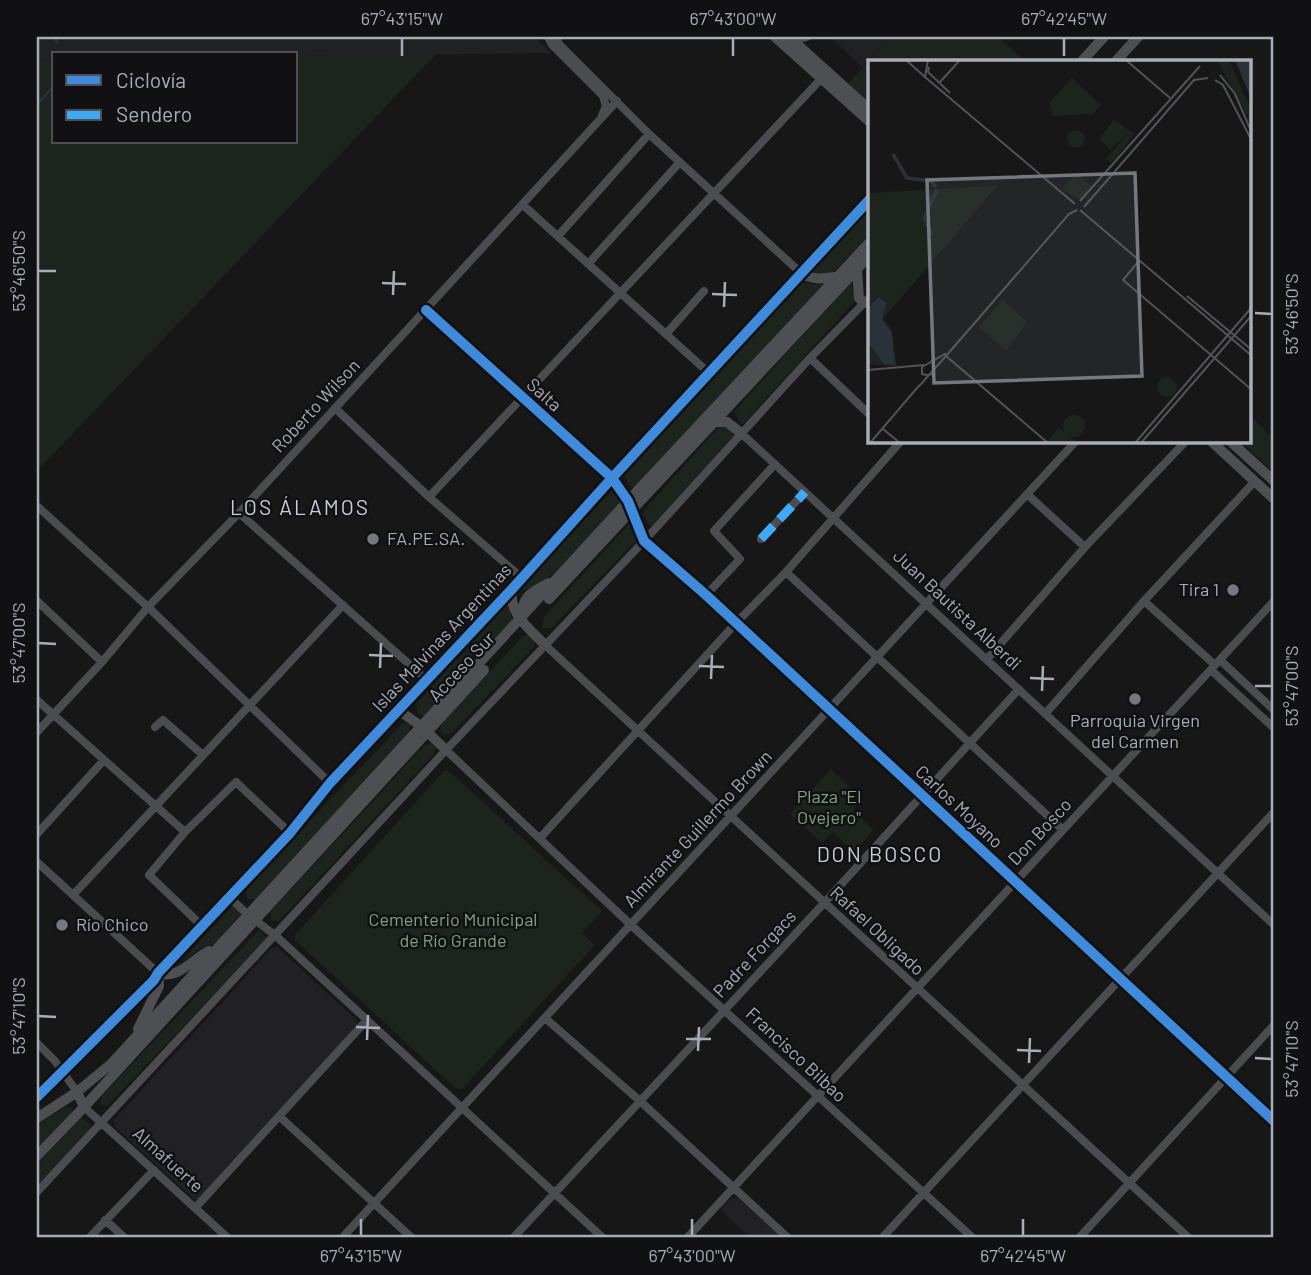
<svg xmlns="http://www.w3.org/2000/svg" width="1311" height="1275" font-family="Barlow,sans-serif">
<rect width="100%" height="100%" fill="#171717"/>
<path fill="#212123" d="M37,37H535L551,53L296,56L54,54V60L37,61Z
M830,37H891L862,67Z
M277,947L356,1019L357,1025L199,1199H194L116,1128L113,1121L272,948Z
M731,1198L739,1199L782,1238H751L720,1210Z"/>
<path fill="#1d241e" d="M891,37H998L1025,61H870V104L848,84Z
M437,53L37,471V61L54,60V142H296V56Z
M870,206V235L832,274H809Z
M851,281L855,301L742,425L734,412Z
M800,283L824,284L633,491L624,476Z
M1250,416L1274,439V473L1240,441H1250Z
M720,426L730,429L734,435L651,527L643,515L645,509Z
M614,488L623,502C602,524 547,592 518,591Z
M630,523L639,538L551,628H542L544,617Z
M508,603L513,623L425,717L418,713L416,704Z
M528,635L535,643L534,647L452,733L446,735L442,734L440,729L442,723L523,636Z
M403,723L410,724L409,735L257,899H248L245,893L247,887Z
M430,743L436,747L434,754L279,921L271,920L270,912L424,746Z
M831,769L863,799L853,810L874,830L854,852L833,832L822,843L790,814Z
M444,771H449L602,911L582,933L595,945L462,1089L455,1088L295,940V935Z
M232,906L241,913L216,943L201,948L180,963Z
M259,930L267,939L106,1107L101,1104L102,1096Z
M66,1107H71L73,1111L37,1150V1125Z
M81,1117L91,1125L89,1130L37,1186V1165Z"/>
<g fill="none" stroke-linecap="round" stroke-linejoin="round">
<path stroke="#2a3239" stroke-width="2.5" d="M55,37L57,43
M37,104L54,86"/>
<path stroke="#4b4c50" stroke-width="8" d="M548,37L552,45L603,96L606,106L602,115
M556,37L559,44L649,134L801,273
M800,39L807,37
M523,205L709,373
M558,236L649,134
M588,264L680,162
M426,310L612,478L628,501L644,541L706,595L1274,1121
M666,334L704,291
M810,358L870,415
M335,408L429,497L522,578
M741,433L1274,925
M1028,495L1085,547
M429,497L821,79
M37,506L148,607L330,783
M239,513L427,680
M761,539L805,492
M786,572L1063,830
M706,595L740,559L714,531L775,464
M37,601L102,662
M1144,601L1215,665
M545,645L1189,1238
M987,659L1085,547L1186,441
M1220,660L1274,710
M1211,670L1274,728
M37,700L185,832
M1046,713L1144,601L1255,481
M155,727L163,720L203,755
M37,732L102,662L148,607L239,513L617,101
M446,750L631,925L973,1238
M37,834L103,761
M540,838L736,623L786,572L901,441
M37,862L158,973
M73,895L343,605
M229,897L247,914L276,936L603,1238
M202,926L149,875L185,832L236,782L290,833
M545,1018L640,1101L788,1238
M37,1043L55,1061L77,1092
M37,1097L154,980L158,973L290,833L330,783L513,588L612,478L870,199
M84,1107L228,1238
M279,1116L412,1238
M37,1192L446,750L644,541L810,358L870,297
M196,1207L366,1021
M105,1220L125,1238
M89,1238L154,1170
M342,1238L1076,441
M513,1238L825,902L1019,689
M687,1238L1274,601
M882,1238L1274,812
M1079,1238L1274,1025"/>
<path stroke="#4d4f52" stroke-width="10" d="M775,37L870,122
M789,37L870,110
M1082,61L1104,37
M1116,61L1138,37
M857,269L859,298L864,303
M801,273C811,280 823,279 835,277
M713,422H727L741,433
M1211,441L1274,499
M1230,441L1274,481
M513,588C506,612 530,629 545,645
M549,599L870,255
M521,619C522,596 530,593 549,583
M398,710L421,726L446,750
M138,1029L159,986L158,973C179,980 192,959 209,951
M77,1092L112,1063L628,501L870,242
M84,1107L484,670
M37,1118L77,1092L84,1107L37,1156"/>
<path stroke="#3fa9f5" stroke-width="9" stroke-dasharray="18 9" stroke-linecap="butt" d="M761,539L805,492"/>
<g stroke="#111113" stroke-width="15">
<path id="cycleway" d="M426,310L612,478L628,501L644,541L706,595L1274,1121
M37,1097L154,980L158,973L290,833L330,783L513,588L612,478L870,199"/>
</g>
<use href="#cycleway" stroke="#408adc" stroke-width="10"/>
</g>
<path fill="none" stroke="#a8adb8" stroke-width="2.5" d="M402,56V38M733,56V38M1064,56V38M38,271H56M382,283L406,284M712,294L737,295M393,295L394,271M724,307L725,282M1255,313L1272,314M38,643L56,644M369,655L393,656M699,666L724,667M380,668L381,643M1030,678L1054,679M711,679L712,655M1255,686H1272M1042,691L1043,666M38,1016L56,1017M356,1027L380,1028M686,1039H711M367,1040L368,1015M1017,1050L1041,1051M698,1051L699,1027M1255,1058L1272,1059M1029,1063L1030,1038M361,1236V1219M692,1236V1219M1023,1236V1219"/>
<g fill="#757880" stroke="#111113" stroke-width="2.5">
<circle cx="373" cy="539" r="7"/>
<circle cx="1233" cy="590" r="7"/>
<circle cx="1135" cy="699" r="7"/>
<circle cx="62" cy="925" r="7"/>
</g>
<g text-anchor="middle" stroke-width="5" stroke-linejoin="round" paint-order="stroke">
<g font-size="18" fill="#a8adb8" stroke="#111113">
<text transform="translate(544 395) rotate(42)" y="6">Salta</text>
<text transform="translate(316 406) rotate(-47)" y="6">Roberto Wilson</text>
<text transform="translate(957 610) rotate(43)" y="6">Juan Bautista Alberdi</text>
<text transform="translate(442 638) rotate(-47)" y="6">Islas Malvinas Argentinas</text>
<text transform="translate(462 667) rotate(-47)" y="6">Acceso Sur</text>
<text transform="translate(959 807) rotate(43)" y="6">Carlos Moyano</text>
<text transform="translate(698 829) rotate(-47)" y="6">Almirante Guillermo Brown</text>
<text transform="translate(1040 832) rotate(-47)" y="6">Don Bosco</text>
<text transform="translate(877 931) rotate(43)" y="6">Rafael Obligado</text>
<text transform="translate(755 954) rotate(-47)" y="6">Padre Forgacs</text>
<text transform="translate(796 1055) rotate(43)" y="6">Francisco Bilbao</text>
<text transform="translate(168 1160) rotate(42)" y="6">Almafuerte</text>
</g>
<g font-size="18" fill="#a8adb8" stroke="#111113" text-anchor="start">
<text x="387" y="545">FA.PE.SA.</text>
<text x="1219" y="596" text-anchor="end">Tira 1</text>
<text x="1135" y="727" text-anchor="middle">Parroquia Virgen<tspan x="1135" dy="21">del Carmen</tspan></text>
<text x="76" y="931">Río Chico</text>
</g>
<g font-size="18" fill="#7fa381" stroke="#111113">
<text x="829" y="803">Plaza "El<tspan x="829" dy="21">Ovejero"</tspan></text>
<text x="453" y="926">Cementerio Municipal<tspan x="453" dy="21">de Río Grande</tspan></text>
</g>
<g font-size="21" letter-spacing="2" fill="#c9ccd4" stroke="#111113">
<text x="300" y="515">LOS ÁLAMOS</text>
<text x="880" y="862">DON BOSCO</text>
</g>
</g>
<g transform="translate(868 60)">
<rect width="383" height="383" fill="#171717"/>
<path d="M349,0H361L383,50V63ZM204,18L233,45L225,54L185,56L181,43ZM246,60L267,74L243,103L238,99L259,74L242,89L231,79ZM199 79a9 9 0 1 1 18 0a9 9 0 1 1-18 0ZM208,113L224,126L212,140L194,129ZM129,126L15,259L23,267L29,307L0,304V133ZM134,240L159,262L138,291L111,267ZM289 327a10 10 0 1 1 20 0a10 10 0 1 1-20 0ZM195 366a11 11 0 1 1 22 0a11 11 0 1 1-22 0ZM191,367L207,381L205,383L179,381Z" fill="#1d241e"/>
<path d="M367,0H383V39L380,31ZM11,237L19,243L14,259L24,273L27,305L16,304L0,283V248Z" fill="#2a3239"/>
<path fill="none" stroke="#2a3239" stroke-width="3.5" d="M25,94L39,118L63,121L68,127M64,175L56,158L69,130"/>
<path fill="none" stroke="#515357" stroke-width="2" d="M38,0L57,17M60,0L57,17L207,144M258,0L302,38M61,7L60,12L82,33M352,15L367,34L384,73M347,20L355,25L384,81M72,22L92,0M212,141L332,6M216,147L326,20L340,18M212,150L384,296M271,201L255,220L384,330M319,236L384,290M78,296L180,383M78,296L201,154L209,150M0,310L56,305M15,369L32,383M2,383L49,328L53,324L61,315L78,296L77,294L54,307V314L58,315H61L63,314L66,315M267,383L384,247M273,383L384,255"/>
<path fill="#757880" fill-opacity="0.15" stroke="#757880" stroke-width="3.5" d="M267,113L274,316L66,323L59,120Z"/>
<rect width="383" height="383" fill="none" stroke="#a8adb8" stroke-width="3.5"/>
</g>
<rect width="1311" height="1275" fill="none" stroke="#111113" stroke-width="77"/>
<rect x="52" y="52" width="245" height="91" fill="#111113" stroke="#4d4f55" stroke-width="2"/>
<rect x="66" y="75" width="35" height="10" fill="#408adc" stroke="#4d4f55" stroke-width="2"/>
<text x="116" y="88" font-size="21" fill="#a8adb8">Ciclovía</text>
<rect x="66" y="110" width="35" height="10" fill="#3fa9f5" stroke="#4d4f55" stroke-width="2"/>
<text x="116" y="122" font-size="21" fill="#a8adb8">Sendero</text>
<rect x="38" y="38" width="1234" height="1198" fill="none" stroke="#a8adb8" stroke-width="2.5"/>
<g font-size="18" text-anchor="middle" fill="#a8adb8">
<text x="402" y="25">67°43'15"W</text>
<text x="733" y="25">67°43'00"W</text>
<text x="1064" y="25">67°42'45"W</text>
<text transform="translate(19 271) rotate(-90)" y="6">53°46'50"S</text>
<text transform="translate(1292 314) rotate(-90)" y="6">53°46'50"S</text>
<text transform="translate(19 643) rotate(-90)" y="6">53°47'00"S</text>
<text transform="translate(1292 686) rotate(-90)" y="6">53°47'00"S</text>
<text transform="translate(19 1016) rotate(-90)" y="6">53°47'10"S</text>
<text transform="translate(1292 1059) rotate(-90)" y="6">53°47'10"S</text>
<text x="361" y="1262">67°43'15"W</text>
<text x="692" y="1262">67°43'00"W</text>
<text x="1023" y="1262">67°42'45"W</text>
</g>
</svg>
